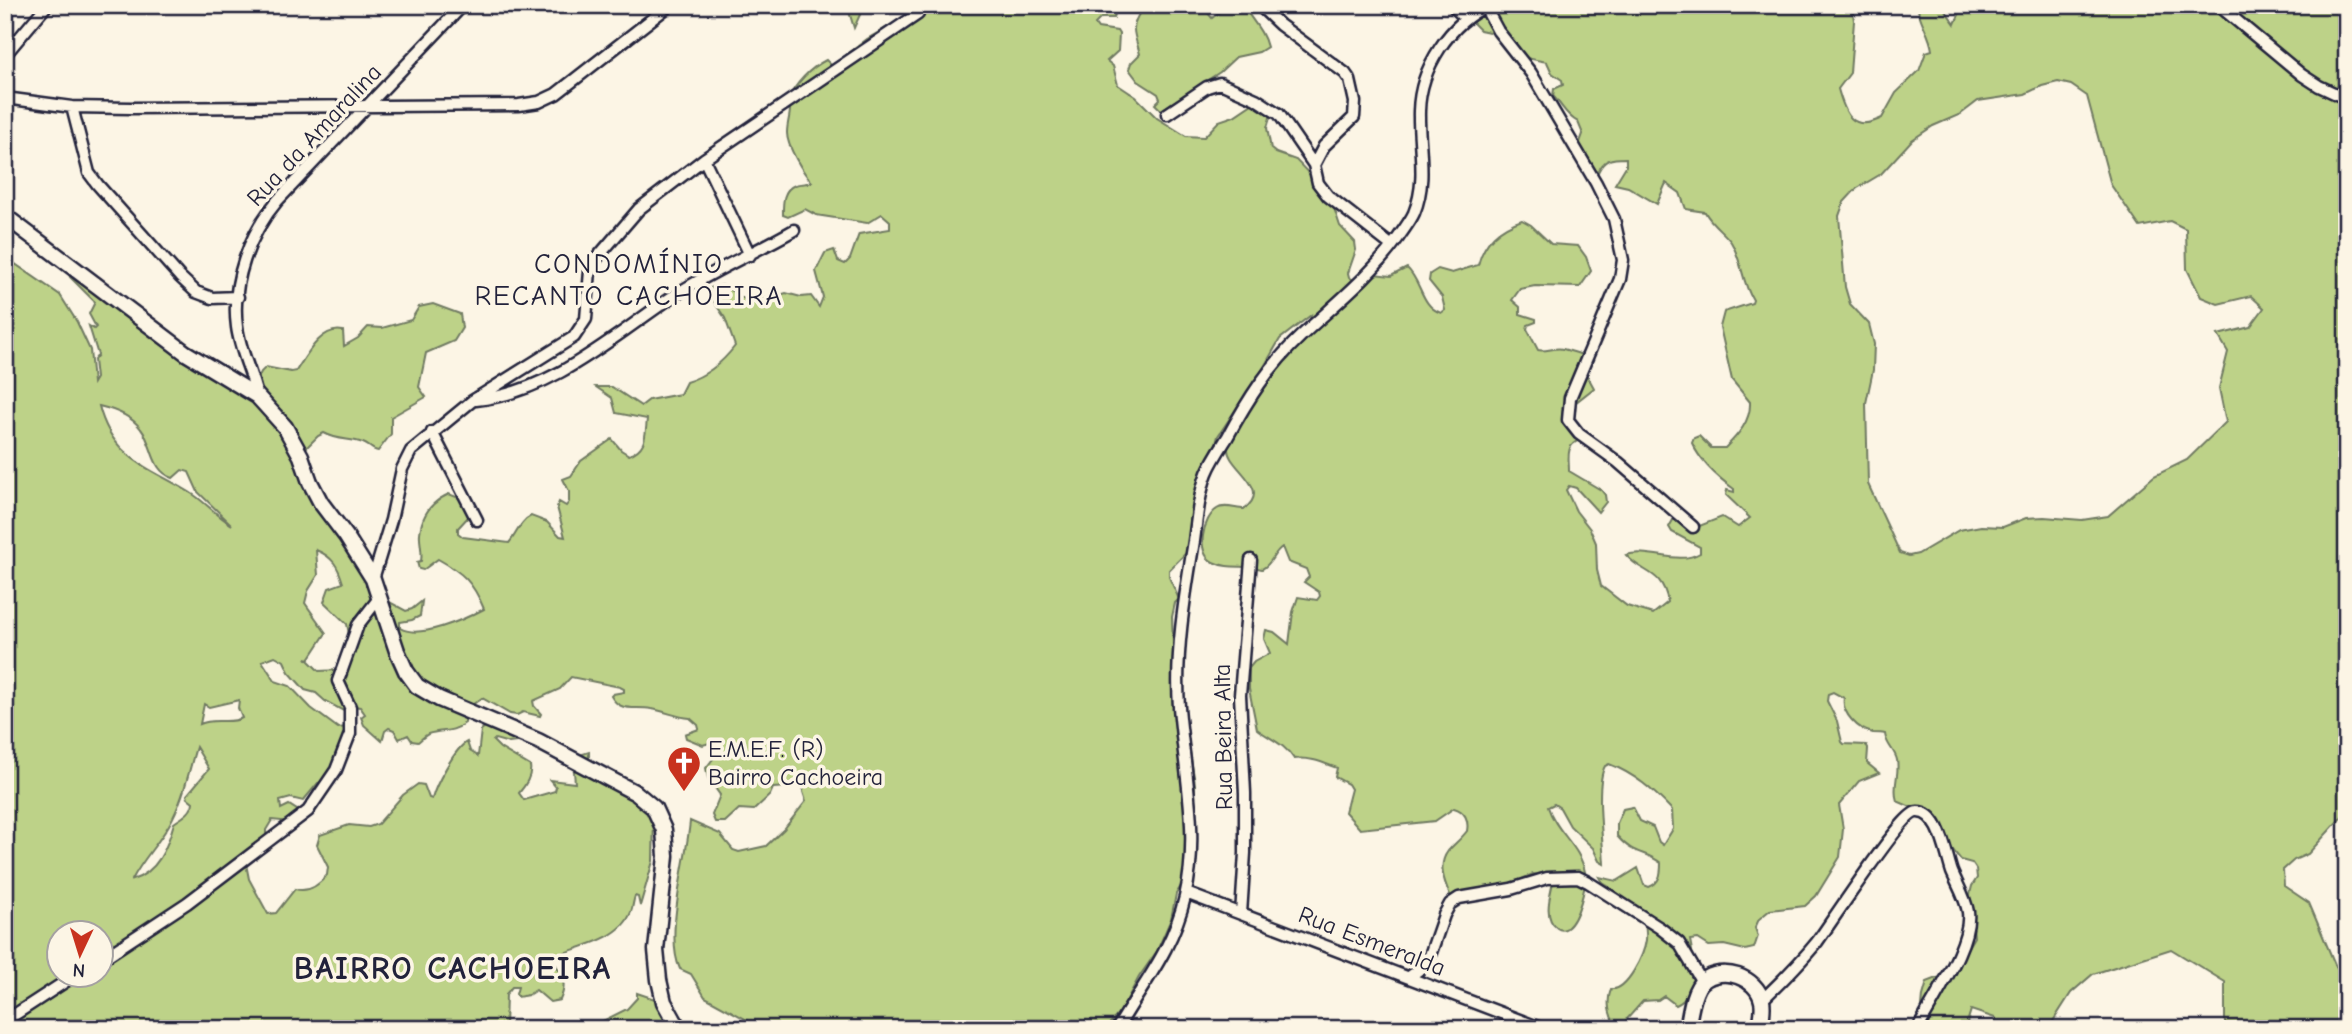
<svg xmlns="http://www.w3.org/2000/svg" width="2352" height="1034" font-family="'Comic Neue',sans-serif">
<rect width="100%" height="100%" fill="#fcf5e5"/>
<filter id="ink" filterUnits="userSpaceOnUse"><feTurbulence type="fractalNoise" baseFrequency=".0143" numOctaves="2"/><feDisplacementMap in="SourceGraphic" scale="14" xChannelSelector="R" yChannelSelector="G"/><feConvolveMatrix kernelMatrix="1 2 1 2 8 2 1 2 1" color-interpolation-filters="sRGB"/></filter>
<g filter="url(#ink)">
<path fill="#bdd288" stroke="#707a62" stroke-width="2" fill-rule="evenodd" d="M847,5H867L862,10L854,28Z
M925,5H1117L1114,18H1101L1095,24L1098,28L1117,31L1119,34L1118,51L1107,61L1113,66L1118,85L1136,97L1157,118L1186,136L1204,137L1219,121L1234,116L1252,104L1259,103L1271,114L1267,128L1271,149L1276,153L1296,160L1318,183L1334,208L1340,226L1355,242L1356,250L1348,273L1349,277L1355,281L1374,274L1391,276L1407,268C1421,280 1421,307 1441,313L1445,310L1442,297L1429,281L1430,274L1438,269L1452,273L1478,265C1484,241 1499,228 1522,220L1531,225L1551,244L1578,246L1586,257L1591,271L1580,287L1535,286L1520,289L1512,300L1520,307V314L1536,319V322L1528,325L1527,329L1538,350C1546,352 1555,347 1563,349C1571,351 1580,354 1587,357L1588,377L1594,388L1575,403L1568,414L1580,440C1565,445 1569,458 1569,471L1601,490L1605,495L1606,502L1598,512L1576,488L1569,486L1566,490L1576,511L1590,529L1596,543L1597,570L1601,586L1627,606L1653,614L1668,602C1662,569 1643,575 1626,555C1650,548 1678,566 1700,553V547L1672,532L1669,527L1673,520H1679L1697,527L1722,517L1738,527L1750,518L1726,495L1727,490L1734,492V489C1717,477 1701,463 1692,443L1694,438L1699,436L1711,448H1725C1738,435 1751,421 1750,402L1732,380L1720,327L1724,312L1752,303L1753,300C1742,283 1742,260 1731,242C1723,231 1712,225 1705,212L1686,209L1680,193L1666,183L1657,204L1628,187L1615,184L1626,166V158C1611,158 1604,159 1598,172L1591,170L1578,148L1583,134L1578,122C1565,115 1563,106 1553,96L1554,89L1563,85L1562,80L1552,73L1547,62C1524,58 1518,59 1508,36L1480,30L1473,23L1475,11L1491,5L1499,14L1508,12L1512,5H1731L1740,11L1742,5H1848L1853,13L1854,21L1850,73L1838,89C1845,114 1852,133 1882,118L1896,93L1919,71L1926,52L1932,50C1930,34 1919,21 1917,5L1942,6L1955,24L1961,10L1970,5L1981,13L1985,11V5H2347V811L2308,854L2294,860L2283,870L2284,886L2309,903L2336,967L2346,980L2347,1029H2225V982L2171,949L2093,974L2071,993L2048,1029H1996L1995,1018L1971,1010L1965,1029H1920L1923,996L1927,982L1953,972L1974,937L1970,894L1972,886L1977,878L1976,869L1972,863L1961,860L1943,838L1927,825L1928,817L1925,813L1897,801C1892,787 1900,774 1897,760C1895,750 1886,745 1885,734C1881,733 1877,733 1873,733C1858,730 1841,713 1844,698L1833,692L1828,694L1827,701L1837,721L1842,742L1844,744L1866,745L1868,749L1867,763L1879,773L1859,781L1839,805L1843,829L1840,857L1816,896L1805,906L1770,910L1759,919L1755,928L1758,936L1754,948L1745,950L1724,945L1709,946L1698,939L1690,940C1694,959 1699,995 1676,1005L1664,996L1658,1000L1643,1001L1620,1027H1616C1609,1014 1606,1003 1611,989C1627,991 1644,955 1646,940C1647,932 1644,925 1646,917L1636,906L1602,882L1599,877L1617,881L1638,868L1644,885L1649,887C1660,883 1661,874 1661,863C1644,850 1634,856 1617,836V823L1623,809L1633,807L1640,821L1653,827L1659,842L1663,845L1673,829L1672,810C1653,790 1635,774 1609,764L1605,766C1595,784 1603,841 1604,864L1599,861L1593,848L1570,826L1560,808L1554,804L1548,807C1556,832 1580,846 1585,872C1587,885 1578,920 1567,928C1564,930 1560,930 1557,928C1543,918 1550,896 1553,882L1547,876L1533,874L1503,887L1452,900C1446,885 1436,867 1448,851C1453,845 1461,839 1467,831C1469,820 1465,811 1454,808L1435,821L1360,829L1345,812L1351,789L1348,784L1335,777L1337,768C1323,763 1311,757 1294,759C1285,744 1270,739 1257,729L1249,689V668L1254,662L1270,653L1264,639L1266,630L1274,632L1289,644L1293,612L1298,597L1317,600L1320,596L1319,592L1304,582L1309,577L1306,569L1288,562L1282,547C1273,553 1272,564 1262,569C1245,564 1229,570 1213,562C1195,553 1203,518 1217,509C1224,504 1236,509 1244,509C1275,487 1224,467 1228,446C1233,418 1291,348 1310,321L1311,315L1280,339L1261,372L1218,436L1188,551L1169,570V577L1179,599L1175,603L1172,617L1174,672L1179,715L1186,724L1195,784V792L1193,790L1190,793L1191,840L1184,881L1176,894L1171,919L1157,951L1139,977L1121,1011L1105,1029H751V1022L705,997L691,974L680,969C664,936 687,859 690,821L720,834L733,850L739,852L766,846L784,829L806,801L803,792L804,781L788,787L773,788L770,795L754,810L739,809L725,822H715L712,815L720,795L708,778L706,768L719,751V740L703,745L686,738L685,734L699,729L698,725L690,718C676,717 665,711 651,709C635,706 620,713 611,696L613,694L624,692V689L620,687L571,677L560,689L533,701L534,706L541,714L540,716L523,712L517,715L510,714L482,698L466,709L465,723C451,734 442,729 428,734C424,736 421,740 418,742L412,741L408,735L399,739L394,730L389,728L385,731L382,741L364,725L361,717L365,714L360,707L354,706L349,714L325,701L316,693L305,690L289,672L284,661L275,656L262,661L275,681L290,686L311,708L338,728L346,727L347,731L340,774L331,781L318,783L303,801L291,798L280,801L281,809L289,805L300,812L291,822L272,820L266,830V841L246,864L249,879L268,914L276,913L295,889C308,893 319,885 327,875L328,867L317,845L320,835L349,825L369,827L378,824L403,795L418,784L424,785L429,798L432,799C435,786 455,748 467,742L470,751L478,756L481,730C494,717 518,722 531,732L524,741L509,743L495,739L493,741L500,748L530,766C532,776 525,786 519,793L524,800L555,791L556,787L550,780L575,783L573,760L576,756L589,752V767L635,799L654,818L653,861L640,906L638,897L635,896C633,901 633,907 631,912C621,940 578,947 554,956L551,960C563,971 567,985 560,1000L550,1002L536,990L528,995L518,997L516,994L518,987H512L506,994L505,1029H5V257L60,295L77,322L90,350L93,383L96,378L94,360L98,355L89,326L94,329L96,327L89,314L95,302L70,277L69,273L192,349C216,355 216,385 255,385L261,372L266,367L291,372L296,371C306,356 321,326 343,331L344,346L358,338L368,327L382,328L411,320L419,307L433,304L460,314L462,328L454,341L426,353L419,387L426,397L391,417V434L378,451C372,450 369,445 363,443C349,438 339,441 324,433L318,436L306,448L304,463L317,477L325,501L336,523L373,566L382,598L406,611L412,609L422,601L420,616L412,620L400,622V628C419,640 465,619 484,609C473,582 463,573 438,559L423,570L419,569L417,562L421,561C423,551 419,542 420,533C422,514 433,501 449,494L464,500L470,515L458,528V533L463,537L509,543C517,534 520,521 531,516L547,522L560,536L565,537L557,507L559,502L566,506L569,502V491L563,479L571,476L581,461L612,439L621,450L629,455C647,448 645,436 647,419L616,413L612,398L596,387H612L641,406L649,400L680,394L686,382C706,376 722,363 735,346L725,318L708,293L710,288L722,285L746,300L770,298L786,293L801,297L811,296L819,307L823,297L816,271L825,253L834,250L838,261L845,264L850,259L859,234L890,229V221L882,214L867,223L816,215L805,209L788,217L783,215C783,204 782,190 795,185C801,183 807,184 812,182C803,173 787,146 787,133C787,120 793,111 788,100C795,84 810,68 826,60L832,66L867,39ZM2058,82L2071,85L2087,96L2111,185L2140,227L2170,221L2186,229L2187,269L2201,297L2218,304L2251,296L2264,308L2250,327L2218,335L2228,352L2219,388L2226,422L2187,460L2154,476L2108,516L2082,520L2044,517L2026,518L2003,527L1981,526L1959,530L1918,554L1909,556L1900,553L1868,484L1866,403L1873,370L1874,344L1869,324L1850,304L1845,287L1839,216L1844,202L1856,189L1881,174L1912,140L1933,126L1961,114L1978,101L2025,94L2042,86ZM99,406C112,409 132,416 141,429C154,445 150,470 173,478L182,470L189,472L198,492L232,525C218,517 207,504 194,495C152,468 113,461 99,406ZM316,550C333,557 338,566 343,583L329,588L324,602L347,624L352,649L339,670L319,671L306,658L309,659L326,633L305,603L308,591L318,575ZM239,700L238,708L242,718C229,725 215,717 200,724L204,704L209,707ZM196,747L209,769L187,795L188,798L193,802C192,813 182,817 174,823C167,848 158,872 132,880C142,860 158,844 169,825C183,801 188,774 196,747ZM60,932H102V974H60Z
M1141,5H1207V12L1212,18L1223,9L1224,5H1243C1251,20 1263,30 1267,47L1259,52L1236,57L1220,72L1161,110L1155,104L1160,99L1158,94L1138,81L1129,69L1131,63L1140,54C1135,35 1129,28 1141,11Z
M637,993L667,1003L683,1021L686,1029H595L597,1024L627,1009L637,998Z"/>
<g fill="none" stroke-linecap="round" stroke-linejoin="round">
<g stroke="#22223b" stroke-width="15">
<path id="street" d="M1259,5L1280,25L1345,73L1350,80L1355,102L1354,117L1324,146L1314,165
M1452,5L1465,18
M2218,5L2302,75L2319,86L2347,99
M1485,7L1498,31L1531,73L1596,183L1614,219L1623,260L1620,279L1570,398L1568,420L1579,434L1618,462L1693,527
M5,55L47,5
M5,98L72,107L131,108L519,105L539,102L556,94L670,5
M72,107L89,173L98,185L180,277L196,292L212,298L238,297
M1167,114L1207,87L1220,83L1256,99L1279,114L1314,165L1318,183L1328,196L1392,246
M704,159L750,255
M257,396C252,373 240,351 237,327C231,283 249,234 278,200L463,5
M476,400C552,392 611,338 672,297C710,272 754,253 794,230
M432,432L477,520
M373,579L391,520L402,469L411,451L472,401L574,337L586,319L590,271L596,259L639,209L704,159L918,14
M1186,893L1543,1029
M1241,914L1245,853V793L1240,695L1251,560
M102,959L187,903L308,811L336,770L350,734V707L338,681L358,625L379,598
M1409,977L1427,964L1444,915L1450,904L1459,898L1511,889L1547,878L1578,877L1588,882L1660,928L1679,943L1702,982
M1762,1000C1782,981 1800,963 1817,942C1831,923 1903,812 1917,812C1940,811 1946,855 1952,872C1957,884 1966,899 1968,912C1972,945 1933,998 1918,1029
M5,1021L77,974
M1117,1029C1144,982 1172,951 1185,897C1200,834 1184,770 1179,707C1175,652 1185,595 1194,541C1197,518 1199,494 1207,473C1212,461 1220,449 1227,438C1248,399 1269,366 1301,336C1335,304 1371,276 1398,238C1403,230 1410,222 1414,213C1428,179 1418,147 1419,111C1420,68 1450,22 1489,5"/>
</g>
<g stroke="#22223b" stroke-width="19">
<path id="secondary" d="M5,216L186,353L257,396L285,427L301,456L310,482L321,503L346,536L373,579L397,651L406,671L417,686L439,699L538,741L636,793L654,808L664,830L666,856L656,950L659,980L664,1002L679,1029
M1687,1029C1690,1016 1692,990 1703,981C1722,965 1757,977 1762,1001C1764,1009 1761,1020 1760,1029"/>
</g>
<use href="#street" stroke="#fcf5e5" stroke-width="10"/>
<use href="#secondary" stroke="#fcf5e5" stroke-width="14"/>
</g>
</g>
<defs>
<g id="church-pin" transform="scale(1.75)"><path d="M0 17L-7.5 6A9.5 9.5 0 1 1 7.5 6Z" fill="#c8321e" stroke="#fcf5e5"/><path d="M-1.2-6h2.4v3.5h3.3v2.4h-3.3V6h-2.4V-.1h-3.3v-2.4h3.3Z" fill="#fff"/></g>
</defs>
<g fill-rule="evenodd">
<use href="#church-pin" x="684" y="763"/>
</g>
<g text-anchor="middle" stroke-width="7" stroke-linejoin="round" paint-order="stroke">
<g font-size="24" fill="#22223b" stroke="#fcf5e5">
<text transform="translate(314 135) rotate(-47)" y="8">Rua da Amaralina</text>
<text transform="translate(1223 737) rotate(-91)" y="8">Rua Beira Alta</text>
<text transform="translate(1372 941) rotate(21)" y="8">Rua Esmeralda</text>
</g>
<g font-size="24" fill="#22223b" stroke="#fcf5e5" text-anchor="start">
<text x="708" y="757">E.M.E.F. (R)<tspan x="708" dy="28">Bairro Cachoeira</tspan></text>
</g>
<g font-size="28" letter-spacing="2" fill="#22223b" stroke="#fcf5e5">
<text x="629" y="273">CONDOMÍNIO<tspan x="629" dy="32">RECANTO CACHOEIRA</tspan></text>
</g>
<g font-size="32" font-weight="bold" letter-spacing="2" fill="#22223b" stroke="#fcf5e5">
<text x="453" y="979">BAIRRO CACHOEIRA</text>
</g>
</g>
<rect width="2352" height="1034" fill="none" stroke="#fcf5e5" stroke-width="28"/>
<rect x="14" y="14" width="2324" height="1006" fill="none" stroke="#22223b" stroke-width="2.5" filter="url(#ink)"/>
<g transform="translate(80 954) rotate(184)"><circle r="33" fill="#fcf5e5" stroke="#a5a1a1" stroke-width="2"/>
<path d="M0-5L12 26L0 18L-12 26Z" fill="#c8321e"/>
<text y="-10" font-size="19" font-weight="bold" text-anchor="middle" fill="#22223b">N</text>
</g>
</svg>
